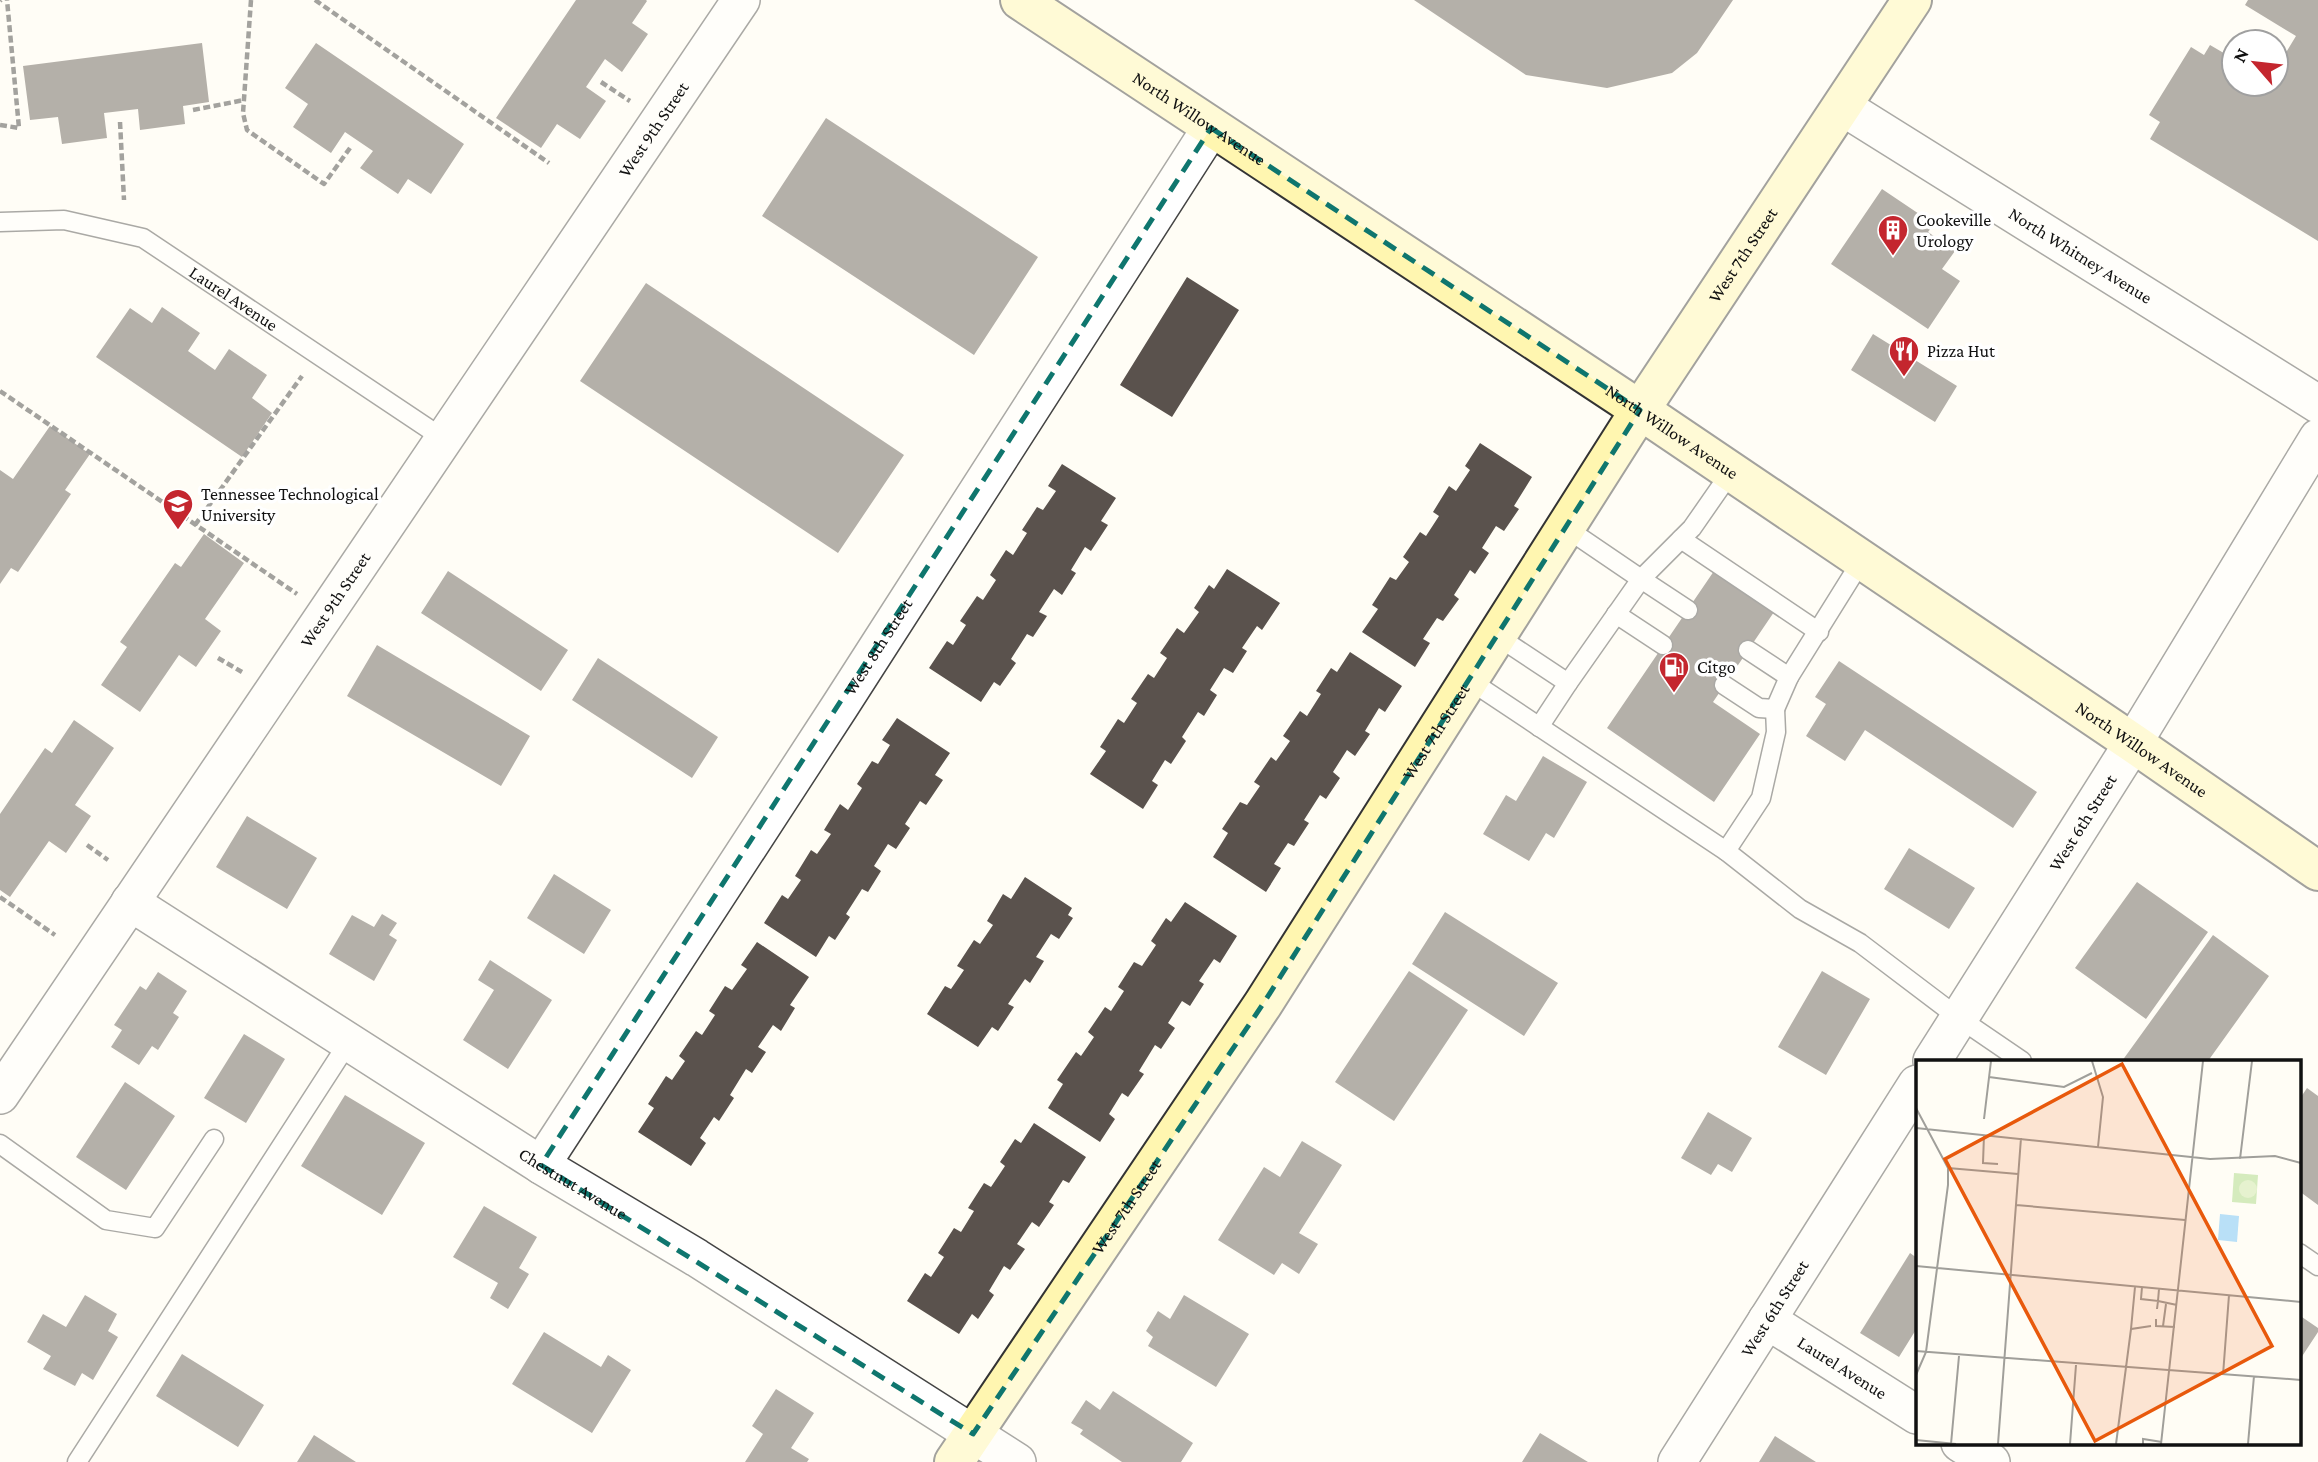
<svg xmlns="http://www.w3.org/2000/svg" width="2318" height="1462" font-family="'Crimson Pro',serif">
<rect width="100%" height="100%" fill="#fffdf5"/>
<path fill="#5a524d" d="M576,0H646L647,1L632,23L648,34L622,72L605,59L586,87L606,101L580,139L557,124L541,148L496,118Z
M1414,0H1733L1697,53L1672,73L1607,88L1526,75Z
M2248,0H2318V241L2150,139L2160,122L2149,115L2191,47L2204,55L2210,45L2234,59V84H2276V69L2296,36L2245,5Z
M202,43L209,102L183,106L185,124L140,130L138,109L104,113L107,138L62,144L58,117L30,120L23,66Z
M316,43L464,144L431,194L408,179L398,194L360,168L373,151L345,132L331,153L293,127L308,104L285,88Z
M826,118L1038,257L974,355L762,216Z
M1882,189L1934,224L1928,232L1955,251L1942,269L1960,281L1928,329L1831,264Z
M1187,277L1239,310L1172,417L1120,385Z
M646,283L904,455L838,553L580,381Z
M162,307L200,333L188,351L215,370L229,349L267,375L252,398L272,413L242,457L96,357L130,308L152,323Z
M1873,334L1957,386L1935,422L1851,370Z
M50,426L90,454L65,490L71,494L18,572L11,568L0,584V470L13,479Z
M1480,443L1532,477L1514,506L1519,509L1504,531L1496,526L1482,548L1489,553L1475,574L1470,570L1454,595L1459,599L1443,621L1437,618L1423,639L1430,643L1415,667L1362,632L1378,609L1372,605L1390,577L1396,580L1409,562L1403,557L1420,532L1426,536L1439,516L1433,512L1449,486L1456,491L1470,470L1465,466Z
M1062,464L1116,498L1101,521L1108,525L1091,551L1085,547L1071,570L1076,573L1062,595L1054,589L1039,612L1047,616L1033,637L1027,634L1011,659L1016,663L1000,686L994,682L981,702L929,668L947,641L953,645L966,625L960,621L977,596L983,600L996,580L990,575L1006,550L1013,555L1027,533L1022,530L1037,507L1043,510L1056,491L1048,486Z
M204,534L244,563L205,619L221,631L196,667L179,655L140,712L101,685L127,647L120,642L175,563L181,567Z
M1227,569L1280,603L1262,630L1257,626L1242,648L1247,651L1233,673L1224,668L1210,690L1217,695L1204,716L1198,712L1182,737L1186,741L1171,764L1165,760L1152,781L1158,785L1143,809L1090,774L1106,751L1100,747L1118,719L1124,723L1137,703L1131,699L1148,674L1154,678L1167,658L1160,653L1177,628L1184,633L1199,612L1194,608L1209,585L1214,589Z
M448,571L568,650L541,691L421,613Z
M1714,571L1774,612L1713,702L1760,734L1714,802L1607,728Z
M377,645L530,736L501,786L347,696Z
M1350,652L1402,686L1385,712L1379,708L1365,731L1370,734L1355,756L1347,750L1333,772L1340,778L1326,799L1320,795L1304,820L1309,823L1294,846L1288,843L1274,864L1281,868L1266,892L1213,857L1228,833L1222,829L1240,802L1247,805L1260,786L1254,782L1271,757L1276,761L1290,741L1283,736L1300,711L1307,716L1321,694L1316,691L1331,668L1337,672Z
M598,658L718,737L692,778L572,700Z
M1839,661L2037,792L2013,828L1865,730L1845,761L1806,736L1826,704L1815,697Z
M897,718L950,753L935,775L943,780L926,805L920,801L905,824L910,828L896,849L888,844L874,866L881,871L868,892L862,889L846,914L850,917L835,940L829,936L816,957L764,923L782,895L788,899L801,880L795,876L811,850L817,854L831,834L824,830L840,804L848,810L862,788L857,784L872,761L878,764L890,745L882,740Z
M74,720L114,748L75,805L91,816L66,853L49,841L10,897L0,890V814L45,748L52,753Z
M1543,756L1587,782L1554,838L1546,833L1529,861L1483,834L1506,795L1516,801Z
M247,816L317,858L287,909L216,867Z
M1909,848L1975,888L1949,929L1884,889Z
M554,874L611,910L584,954L527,918Z
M1025,877L1072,908L1068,915L1073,918L1059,939L1051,934L1036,957L1044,961L1030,983L1025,979L1008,1004L1014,1007L998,1031L992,1027L978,1047L927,1014L945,986L951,989L964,970L957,966L974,940L980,944L993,925L987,921L1003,894L1011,899Z
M2137,882L2208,932L2146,1019L2075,968Z
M1185,902L1237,936L1220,963L1214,959L1199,981L1204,984L1190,1006L1182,1001L1168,1023L1175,1028L1161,1049L1155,1045L1139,1071L1144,1074L1128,1097L1122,1093L1109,1114L1115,1119L1100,1142L1048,1108L1063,1084L1057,1080L1076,1052L1081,1056L1094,1037L1088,1032L1105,1007L1111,1011L1124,991L1118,987L1134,962L1142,966L1156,945L1151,941L1166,918L1171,922Z
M1445,912L1558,983L1524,1036L1412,964Z
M382,914L397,923L389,935L397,940L374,981L329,954L352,915L374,927Z
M2213,935L2269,976L2208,1061H2122Z
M757,942L809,977L790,1005L795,1008L781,1031L773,1025L758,1047L766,1052L752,1073L746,1069L730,1095L734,1098L719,1121L714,1117L700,1138L706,1143L691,1166L638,1132L654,1108L648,1104L666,1076L672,1080L685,1061L679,1056L696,1031L702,1035L715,1015L709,1011L725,986L732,990L747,969L741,965Z
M490,960L552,1000L508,1069L463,1040L494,990L478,980Z
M1409,971L1468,1010L1394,1121L1335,1082Z
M1822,971L1870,999L1826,1075L1778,1047Z
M158,972L187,991L173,1013L179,1017L158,1050L152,1046L139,1065L111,1047L122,1030L114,1025L140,986L146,990Z
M244,1034L285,1059L246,1123L204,1098Z
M125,1082L175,1116L126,1190L76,1157Z
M2307,1088L2318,1096V1205L2299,1191V1100Z
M345,1095L425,1143L382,1215L301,1166Z
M1708,1112L1752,1138L1732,1172L1718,1164L1711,1175L1681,1158Z
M1034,1123L1086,1157L1069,1183L1063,1180L1049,1202L1054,1205L1039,1227L1032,1222L1017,1244L1025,1249L1010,1270L1004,1266L989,1291L994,1295L978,1319L972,1314L959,1334L907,1301L925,1273L931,1277L944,1257L938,1253L954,1228L961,1232L974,1211L968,1208L984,1183L991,1187L1005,1166L1000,1162L1015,1139L1021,1143Z
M1302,1141L1342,1165L1299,1233L1318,1244L1299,1274L1282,1263L1274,1275L1218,1240L1264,1167L1280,1177Z
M484,1206L537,1237L519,1268L529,1274L508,1309L490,1298L498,1283L453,1257Z
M1910,1253L1917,1258V1328L1899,1357L1860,1333Z
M85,1295L117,1314L108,1331L118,1337L93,1380L82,1373L75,1386L43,1369L51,1356L27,1342L43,1314L66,1327Z
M1184,1295L1249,1334L1216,1387L1148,1346L1153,1337L1146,1331L1158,1311L1170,1319Z
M2299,1315L2318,1328V1332L2299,1361Z
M544,1332L601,1367L608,1355L631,1370L592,1433L512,1384Z
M182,1354L264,1405L238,1447L156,1396Z
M776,1389L814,1413L791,1448L809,1459L807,1462H745L763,1434L752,1426Z
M1113,1391L1193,1443L1181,1462H1122L1080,1434L1083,1430L1071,1423L1086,1400L1100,1410Z
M1540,1433L1588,1462H1522Z
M314,1435L356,1462H297Z
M1775,1436L1816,1462H1759Z"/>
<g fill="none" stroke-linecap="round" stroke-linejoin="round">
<g stroke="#444" stroke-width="21">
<g id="lane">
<path id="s1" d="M0,222L64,220L143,238L444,439"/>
<path d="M1681,539L1819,632"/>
<path d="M1688,610L1641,579L1692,528L1731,472"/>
<path d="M1616,614L1663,645"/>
<path d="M1497,636L1568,683L1641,579L1566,528"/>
<path d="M1748,650L1789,677L1862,560"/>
<path d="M1469,680L1726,851L1761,798L1776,732L1775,709"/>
<path d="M1724,685L1759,708L1775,709L1789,677"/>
<path d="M1539,727L1568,683"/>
<path d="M1726,851L1800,909L1860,943L1959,1018L2022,1061"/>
<path d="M0,1144L106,1220L155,1228L214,1139"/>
<path d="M2299,1253L2318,1266"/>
<path d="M77,1462L348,1043"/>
</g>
</g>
<g stroke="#444" stroke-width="40">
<g id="street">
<path id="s2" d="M1843,107L2318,404"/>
<path id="s3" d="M130,902L541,1165L697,1258L1017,1462"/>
<path id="s4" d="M1932,1061L2133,743L2318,438"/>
<path id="s5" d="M0,1095L741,0"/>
<path id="s6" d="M541,1165L840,706L1211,128"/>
<path id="s7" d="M1767,1320L1917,1415"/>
<path d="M1960,1443L1991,1462"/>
<path id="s8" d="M1677,1462L1917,1084"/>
</g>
</g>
<g stroke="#333" stroke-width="42">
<g id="secondary">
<path id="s9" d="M1020,0L1640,410L2133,743L2318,871"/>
<path id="s10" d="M954,1462L1263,1004L1640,410L1912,0"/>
</g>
</g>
<path stroke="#333" stroke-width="4.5" stroke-dasharray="7 3.5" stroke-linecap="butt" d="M251,0L243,113L247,130L324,184L350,148
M315,0L549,163
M0,1L1,0
M601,82L630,101
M193,110L244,100
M120,122L124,200
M0,125L19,128L7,0
M0,391L297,594
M195,525L302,376
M218,658L242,672
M87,845L108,860
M0,897L55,935"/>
<use href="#lane" stroke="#fff" stroke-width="18"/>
<use href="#street" stroke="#fff" stroke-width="37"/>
<use href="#secondary" stroke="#fff6b0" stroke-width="38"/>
</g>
<path d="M0 0H2318V1462H0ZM1211,128L1640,410L1263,1004L973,1434L541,1165Z" fill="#fffdf5" fill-opacity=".55" fill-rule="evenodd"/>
<path fill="none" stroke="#0f766e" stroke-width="5" stroke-dasharray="14 9" stroke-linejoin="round" d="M1211,128L1640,410L1263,1004L973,1434L541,1165Z"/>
<defs>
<g id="building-pin" transform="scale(1.575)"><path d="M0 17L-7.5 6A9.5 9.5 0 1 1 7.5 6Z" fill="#c4262e" stroke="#fff"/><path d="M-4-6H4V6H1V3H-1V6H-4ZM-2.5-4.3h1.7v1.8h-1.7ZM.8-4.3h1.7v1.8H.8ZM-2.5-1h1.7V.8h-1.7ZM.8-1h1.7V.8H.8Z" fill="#fff"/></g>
<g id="restaurant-pin" transform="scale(1.575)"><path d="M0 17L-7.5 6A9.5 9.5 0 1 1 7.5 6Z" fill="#c4262e" stroke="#fff"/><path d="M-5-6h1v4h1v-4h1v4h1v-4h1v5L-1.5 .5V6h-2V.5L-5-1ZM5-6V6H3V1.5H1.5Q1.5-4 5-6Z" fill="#fff"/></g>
<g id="university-pin" transform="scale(1.575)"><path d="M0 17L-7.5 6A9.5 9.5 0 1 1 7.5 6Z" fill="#c4262e" stroke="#fff"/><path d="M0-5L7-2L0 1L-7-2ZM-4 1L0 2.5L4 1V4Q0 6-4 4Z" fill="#fff"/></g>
<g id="fuel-pin" transform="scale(1.575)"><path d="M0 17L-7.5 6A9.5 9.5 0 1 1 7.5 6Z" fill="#c4262e" stroke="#fff"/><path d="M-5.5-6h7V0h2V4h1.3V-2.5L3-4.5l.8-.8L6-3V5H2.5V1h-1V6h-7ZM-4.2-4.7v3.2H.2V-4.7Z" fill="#fff"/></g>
</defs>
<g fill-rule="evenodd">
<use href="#building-pin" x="1893" y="230"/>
<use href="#restaurant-pin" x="1904" y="351"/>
<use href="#university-pin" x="178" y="504"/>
<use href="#fuel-pin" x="1674" y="667"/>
</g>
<g text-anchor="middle" stroke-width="7" stroke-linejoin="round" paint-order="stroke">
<g font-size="18" fill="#111" stroke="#fff">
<text dy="6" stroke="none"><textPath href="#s9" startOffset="215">North Willow Avenue</textPath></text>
<text dy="6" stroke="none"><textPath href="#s5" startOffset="1166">West 9th Street</textPath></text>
<text dy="6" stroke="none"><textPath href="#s10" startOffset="1442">West 7th Street</textPath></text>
<text dy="6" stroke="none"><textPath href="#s2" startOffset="280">North Whitney Avenue</textPath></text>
<text dy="6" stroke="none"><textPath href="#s1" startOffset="254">Laurel Avenue</textPath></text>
<text dy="6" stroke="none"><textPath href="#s9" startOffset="782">North Willow Avenue</textPath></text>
<text dy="6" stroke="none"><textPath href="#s5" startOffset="598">West 9th Street</textPath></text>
<text dy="6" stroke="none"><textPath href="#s6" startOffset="618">West 8th Street</textPath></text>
<text dy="6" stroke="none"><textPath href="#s10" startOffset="875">West 7th Street</textPath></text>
<text dy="6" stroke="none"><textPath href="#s9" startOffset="1349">North Willow Avenue</textPath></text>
<text dy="6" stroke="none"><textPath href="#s4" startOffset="282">West 6th Street</textPath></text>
<text dy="6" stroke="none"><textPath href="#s3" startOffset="525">Chestnut Avenue</textPath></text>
<text dy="6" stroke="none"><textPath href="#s10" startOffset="308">West 7th Street</textPath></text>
<text dy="6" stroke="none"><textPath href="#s8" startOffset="182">West 6th Street</textPath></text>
<text dy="6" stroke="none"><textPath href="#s7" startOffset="89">Laurel Avenue</textPath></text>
</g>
<g font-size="18" fill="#111" stroke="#fff" text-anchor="start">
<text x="1916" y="226">Cookeville<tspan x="1916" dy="21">Urology</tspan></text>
<text x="1927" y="357">Pizza Hut</text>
<text x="201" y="500">Tennessee Technological<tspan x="201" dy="21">University</tspan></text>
<text x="1697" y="673">Citgo</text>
</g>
</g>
<g transform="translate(1916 1060)">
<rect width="385" height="385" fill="#fffdf5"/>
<path d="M318,113L342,115L340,144L316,142Z" fill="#d5ebbd"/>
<path d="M323 129a9 9 0 1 1 18 0a9 9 0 1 1-18 0Z" fill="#e6f2cf"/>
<path d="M304,154L323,156L321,182L302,180Z" fill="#b9e0f7"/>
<path fill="none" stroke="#a09f9a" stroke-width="2" d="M176,1L187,37L182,87M73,17L148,27L176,13M0,48L32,108V125L10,292L0,315M68,59L75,1M0,68L294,99L359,96L385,103M68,75L67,103L82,104M324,99L336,1M32,108L102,114M100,145L269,160M0,206L385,242M219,227L215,269L235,266M226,227L225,239L242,241L243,229M241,249L242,241L261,245M240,259V266L259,267M247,266L250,244M0,291L385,320M307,315L313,235M0,380L40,384M35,384L43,296M82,384L105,78M154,384L160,305M200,384L215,269M227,384V379L246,382M245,384L287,1M332,384L338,316"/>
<path fill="#e8590c" fill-opacity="0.15" stroke="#e8590c" stroke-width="3.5" d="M206,4L356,286L179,381L29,99Z"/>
<rect width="385" height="385" fill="none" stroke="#111" stroke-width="3.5"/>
</g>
<g transform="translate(2255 63) rotate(298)"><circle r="33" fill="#ffffff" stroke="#a0a0a0" stroke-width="2"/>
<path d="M0-5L12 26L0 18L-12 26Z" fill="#c4262e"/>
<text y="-10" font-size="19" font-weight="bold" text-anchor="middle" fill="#111111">N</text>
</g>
</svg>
